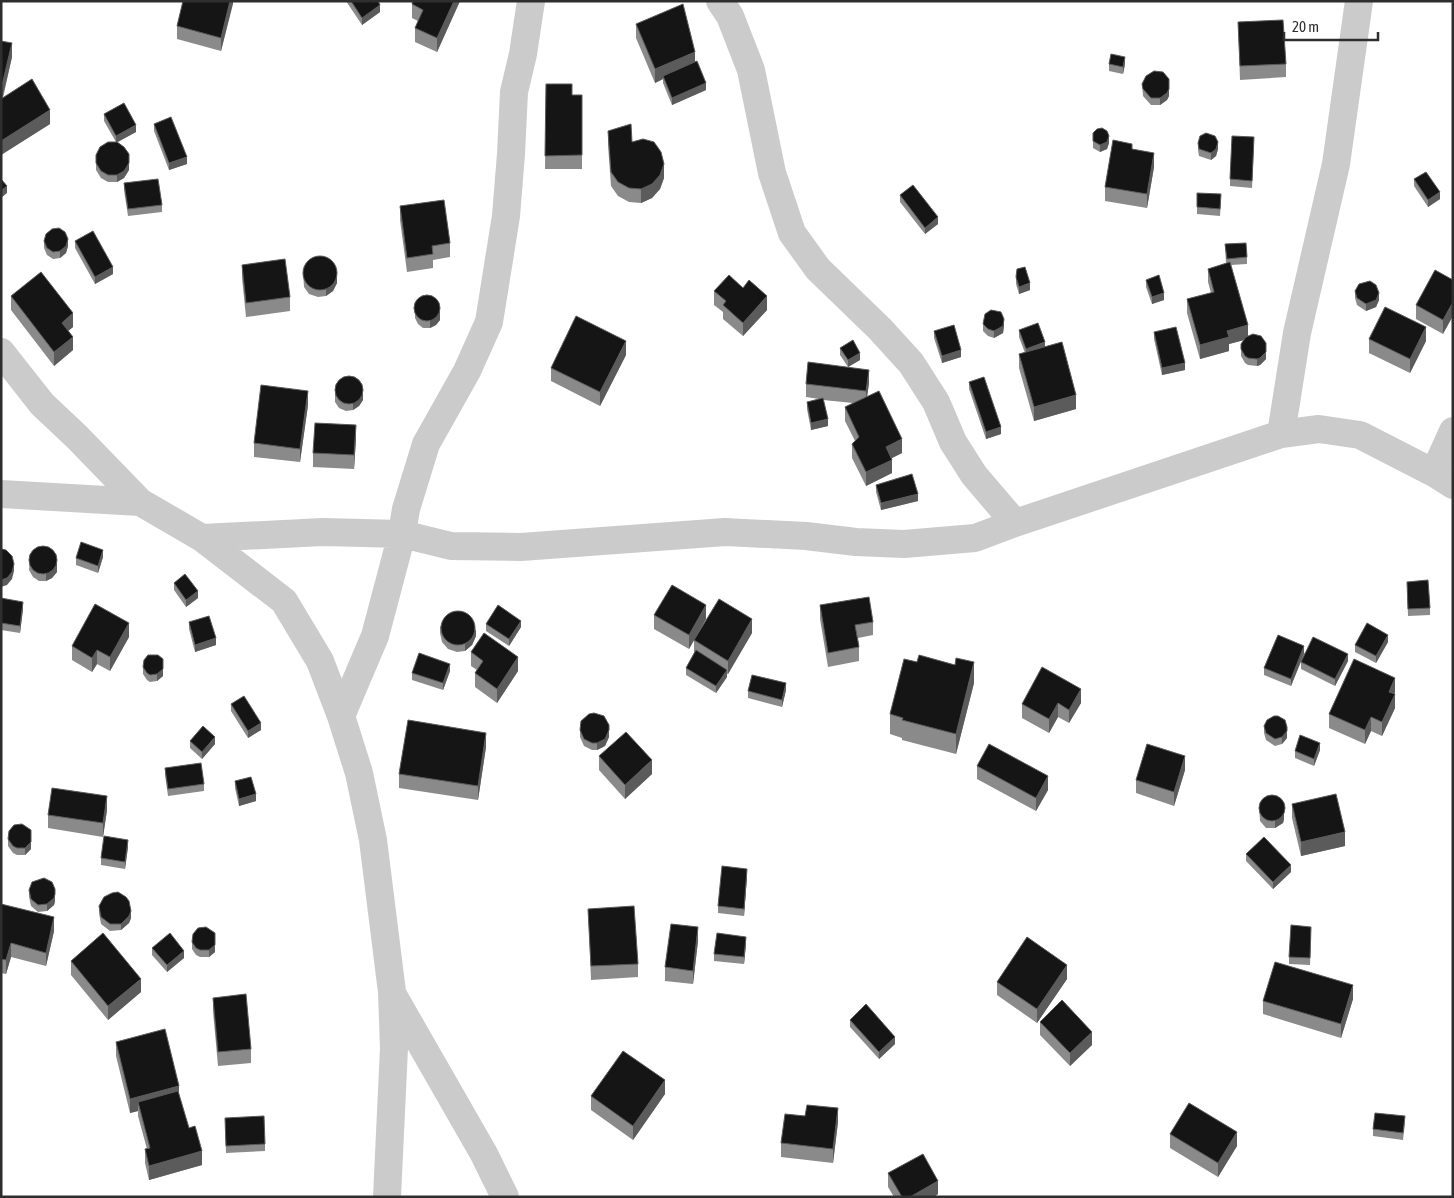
<svg xmlns="http://www.w3.org/2000/svg" width="1454" height="1198" font-family="'Asap Condensed',sans-serif">
<rect width="100%" height="100%" fill="#fff"/>
<g fill="none" stroke-linecap="round" stroke-linejoin="round">
<path stroke="#cbcbcb" stroke-width="28" d="M720,1L730,16L751,70L772,173L792,233L818,269L880,329L911,363L936,402L953,442L974,475L1015,523
M1,352L42,404L77,437L140,502L202,538L284,601L320,661L341,716L359,773L373,840L392,992L394,1048L387,1197
M1281,434L1297,333L1336,164L1359,1
M1434,473L1453,431
M1,494L140,502
M202,538L323,532L402,534L451,546L521,547L725,532L806,536L856,542L904,544L975,538L1015,523L1281,434L1319,429L1360,435L1434,473L1453,485
M341,716L375,636L402,534L406,509L426,444L467,371L489,322L506,216L511,154L514,92L523,54L531,1
M394,997L484,1154L505,1197"/>
</g>
<path fill="#8a8a8a" d="M233,1L221,51L177,39V26Z
M346,1H378L380,12L362,25Z
M460,1L437,52L415,42V28L418,21L412,18V4Z
M1238,22L1286,64V77L1240,80Z
M636,24L695,62L706,90L672,105L663,83V79L655,83L636,38Z
M1,41L12,57L3,98L50,124L1,155Z
M1109,64H1125L1123,74L1109,71Z
M546,84L572,95H582V169H545Z
M1142,84L1169,96L1167,100L1160,105H1151L1143,96Z
M104,114L136,132L117,142L129,170L124,178L117,182H108L101,178L96,170V155L116,142L104,121Z
M154,124L187,164L169,170L154,131Z
M608,131L632,142L664,178L660,189L652,198L641,203L629,202L618,196L611,186L608,145Z
M1093,133L1109,143L1107,149L1100,152L1093,148Z
M1198,143L1218,149L1216,156L1211,160L1199,156L1198,150Z
M1254,144L1252,188L1230,186V179Z
M1132,149L1154,167L1147,208L1105,201V187Z
M1414,179L1440,199L1428,207L1414,186Z
M124,183L162,205V212L128,216L124,190Z
M900,195L938,224L925,234L900,202Z
M1221,201L1220,216L1197,214V207Z
M400,206L450,243V257L433,260V268L407,272L400,220Z
M44,241L68,246L66,253L60,258L53,259L47,255L44,248Z
M75,241L113,274L95,284L75,248Z
M1225,244L1247,257V264L1231,265L1248,336L1266,343V359L1260,365L1257,366L1248,365L1245,363L1241,356V344L1244,340L1229,344V351L1200,359L1187,313V299L1211,293L1208,282V269L1226,263Z
M242,265L290,297V311L246,317L242,278Z
M303,271L337,283L333,291L326,296L318,297L309,294L304,287Z
M1016,277L1030,290L1019,294L1016,284Z
M1146,280L1164,300L1152,304L1146,287Z
M1453,280L1443,334L1416,319V305Z
M714,291L767,310L743,336L723,319V312L714,305Z
M1355,291L1379,300L1376,307L1366,311L1357,305L1355,298Z
M11,296L73,327L68,331L73,350L54,366L11,310Z
M415,304L440,320L436,325L430,328H423L418,324L415,318Z
M983,324L1004,326L1003,333L994,338L988,336L983,331Z
M1019,330L1045,347L1076,409L1034,421L1019,368V354L1025,353L1019,337Z
M934,331L961,357L942,363L934,338Z
M1154,332L1185,370L1162,375L1154,339Z
M1369,339L1426,341L1410,373L1369,353Z
M840,348L860,360L848,367L869,383L867,396L902,453L892,458V473L866,486L852,458V444L855,441L845,421V407L853,403L823,400L828,426L811,430L807,409V402L819,399L806,397V384L848,367L840,355Z
M626,355L600,406L551,381V368Z
M969,382L1001,434L986,439L969,389Z
M335,387L363,400L359,406L353,410L346,411L339,408L335,402Z
M308,405L300,462L254,457V443Z
M356,439L354,469L313,467V453Z
M876,485L918,501L881,510L876,492Z
M30,556L57,565V572L52,578L46,581H39L33,577L29,570Z
M103,557L98,573L76,565V558Z
M174,583L198,598L186,607L174,590Z
M1407,589L1430,608V615L1408,616Z
M1,598L23,609L20,633L1,630Z
M820,605L873,622V635L858,638L859,647V661L828,667L820,619Z
M654,615L706,619L689,649L654,629Z
M189,622L216,645L195,652L189,629Z
M486,624L521,627L509,646L486,631Z
M440,626L476,636L472,645L465,651L457,652L448,649L442,642L440,633Z
M752,633L728,674H727V677L716,693L686,675V668L694,653V640Z
M129,637L110,671L97,664L92,672L72,660V646Z
M1388,642L1376,663L1355,652V645Z
M471,652L518,671L497,703L475,687V673L477,670L471,666Z
M1304,653L1348,661L1335,686L1301,669V662L1291,686L1264,675V668Z
M143,667L163,676L157,681L150,682L147,680L143,674Z
M450,671L443,690L412,680V673Z
M974,683L956,754L902,740V738L890,734V714Z
M786,690L782,707L748,698V691Z
M1395,692L1394,694L1395,708L1382,736L1371,731L1365,744L1329,728V714Z
M1081,703L1069,723L1058,717L1049,733L1022,718V704Z
M231,704L261,730L248,738L231,711Z
M1264,726L1287,734V738L1282,744L1275,746L1266,740L1264,733Z
M580,730L609,737L605,746L597,750H592L584,746L580,737Z
M190,741L215,744L202,759L190,748Z
M486,747L478,800L399,788V774Z
M1320,750L1314,766L1295,758V751Z
M599,756L652,774L625,799L599,770Z
M977,766L1048,790L1036,811L977,779Z
M165,768L204,784V791L168,796L165,775Z
M1185,770L1174,806L1136,793V780Z
M235,781L256,801L239,806L235,788Z
M1292,804L1345,846L1301,856L1292,818Z
M1259,805L1284,819L1283,823L1275,828H1266L1260,821Z
M107,810L103,837L48,828V815Z
M31,830V849L25,855H17L13,853L8,846V839Z
M128,847L125,869L101,865V858Z
M1246,854L1291,872L1273,889L1246,861Z
M747,876L744,916L718,913V906Z
M55,889V901L54,905L47,911L38,912L31,906L29,897V890Z
M1,904L54,931L46,966L11,957L6,974L1,973Z
M99,906L131,918L129,923L121,930L110,931L101,924L99,913Z
M588,909L638,964V977L591,980Z
M215,933V952L209,957H200L196,955L192,949V942Z
M1311,934L1310,965L1289,964V957Z
M698,941L693,984L665,981V967Z
M746,944L744,964L714,961V954Z
M152,948L184,958L167,972L152,955Z
M71,961L141,992L108,1020L71,975Z
M1067,979L1037,1023L997,995V982Z
M213,998L251,1049V1063L218,1066L213,1011Z
M1353,999L1341,1038L1263,1014V1001Z
M850,1020L895,1044L879,1059L850,1027Z
M1040,1022L1092,1045L1070,1066L1040,1035Z
M116,1042L179,1094L189,1128L202,1165L149,1180L145,1163V1149H147L138,1116V1111L130,1113L116,1056Z
M665,1094L633,1140L591,1110V1096Z
M838,1122L833,1163L781,1157V1143Z
M1405,1123L1403,1140L1373,1136V1129Z
M225,1125L265,1144V1151L226,1153Z
M1170,1134L1237,1146L1218,1177L1170,1148Z
M888,1173L938,1194L934,1197H894L888,1187Z"/>
<path fill="#5b5b5b" d="M230,1H233V4L221,51V38Z
M454,1H460L437,52V38Z
M380,5V12L362,25V18Z
M12,43V57L2,99V85Z
M695,52V65L663,76V79L655,83V69Z
M1125,57V64L1123,74V67Z
M706,83V90L672,105V98Z
M1169,89V96L1167,100L1160,105V98Z
M50,110V124L1,155V141Z
M136,125V132L116,143V136Z
M1109,136V143L1107,149L1100,152V145Z
M1218,142V149L1216,156L1211,160V153Z
M1154,153V167L1147,208V194Z
M129,154V170L124,178L117,182V175Z
M187,157V164L169,170V163Z
M664,164V178L660,189L652,198L641,203V189Z
M7,186V193L1,198V191Z
M1440,192V199L1428,207V200Z
M938,217V224L925,234V228Z
M68,239V246L66,253L60,258V251Z
M113,267V274L95,284V277Z
M337,276V283L333,291L326,296V289Z
M1030,283V290L1019,294V287Z
M1164,293V300L1152,304V297Z
M1379,293V300L1376,307L1366,311V304Z
M767,296V310L743,336V323Z
M1453,302V316L1443,334V320Z
M440,306V320L436,325L430,328V321Z
M73,313V327L62,336V323Z
M1004,319V326L1003,333L994,338V331Z
M1248,325V339L1229,344V351L1200,359V345L1227,331Z
M1426,327V341L1410,373V359Z
M73,337V350L54,366V352Z
M626,341V355L600,406V392Z
M1045,342V349L1026,356V349Z
M961,350V357L942,363V356Z
M1266,352V359L1260,365L1257,366V359Z
M860,353V360L848,367V360Z
M1185,363V370L1162,375V368Z
M869,370V383L866,405V391Z
M308,391V405L300,462V449Z
M363,393V400L359,406L353,410V403Z
M1076,395V409L1034,421V407Z
M828,419V426L811,430V423Z
M356,425V439L354,469V455Z
M1001,427V434L986,439V432Z
M902,439V453L886,461V447Z
M892,460V473L866,486V472Z
M918,494V501L881,510V503Z
M103,550V557L98,573V566Z
M57,558V572L52,578L46,581V574Z
M14,564V571L12,579L7,585L1,587V580Z
M198,591V598L186,607V600Z
M23,602V609L20,633V626Z
M706,605V619L689,649V635Z
M752,619V633L728,674V661Z
M521,621V627L509,646V639Z
M129,623V637L110,671V657Z
M476,629V636L472,645L465,651V644Z
M1388,635V642L1376,663V656Z
M216,638V645L195,652V645Z
M1304,646V653L1291,686V679Z
M97,650V664L92,672V658Z
M1348,654V661L1335,686V679Z
M518,657V671L497,703V689Z
M163,659V676L157,681V674Z
M974,662V683L956,754V734Z
M450,664V671L443,690V683Z
M727,670V677L716,693V686Z
M1395,678V692L1389,705V692Z
M786,683V690L782,707V700Z
M1081,689V703L1069,723V710Z
M1395,694V708L1382,736V722Z
M1058,703V717L1049,733V719Z
M1371,717V731L1365,744V730Z
M261,723V730L248,738V731Z
M1287,727V738L1282,744V737Z
M609,730V737L605,746L597,750V743Z
M486,733V747L478,800V786Z
M215,737V744L202,759V752Z
M1320,743V750L1314,766V759Z
M1185,756V770L1174,806V792Z
M652,760V774L625,799V785Z
M1048,776V790L1036,811V798Z
M256,794V801L239,806V799Z
M107,796V810L103,837V823Z
M1284,812V819L1283,823L1275,828V821Z
M1345,832V846L1301,856V842Z
M128,840V847L125,869V862Z
M31,842V849L25,855V848Z
M1291,865V872L1273,889V882Z
M747,869V876L744,916V909Z
M55,894V901L54,905L47,911V904Z
M131,911V918L129,923L121,930V924Z
M54,917V931L46,966V953Z
M698,927V941L693,984V971Z
M746,937V944L744,964V957Z
M11,943V957L6,974V960Z
M215,945V952L209,957V950Z
M184,951V958L167,972V965Z
M1067,965V979L1037,1023V1009Z
M141,979V992L108,1020V1006Z
M1353,985V999L1341,1038V1024Z
M1092,1032V1045L1070,1066V1053Z
M895,1037V1044L879,1059V1052Z
M665,1080V1094L633,1140V1126Z
M179,1086V1100L138,1102V1111L130,1113V1099Z
M838,1108V1122L833,1163V1149Z
M1237,1132V1146L1218,1177V1163Z
M202,1151V1165L149,1180V1166Z
M938,1181V1194L934,1197H910Z"/>
<path fill="#151515" stroke="#5b5b5b" d="M183,1H230L221,38L177,26Z
M351,1H378L380,5L362,18Z
M413,1H454L437,38L415,28L423,10L412,4Z
M683,4L695,52L655,69L636,24Z
M1283,20L1286,64L1240,66L1238,22Z
M1,41L12,43L2,85H1Z
M1111,54L1125,57L1123,67L1109,64Z
M697,61L706,83L672,98L663,76Z
M1154,71L1163,72L1169,79V89L1167,93L1160,98H1151L1143,89L1142,84L1146,76Z
M32,79L50,110L1,141V99Z
M546,84H572V95H582V155L545,156Z
M124,103L136,125L116,136L104,114Z
M171,117L187,157L169,163L154,124Z
M631,124L632,142L643,139L654,142L661,152L664,164L660,175L652,184L641,189L629,188L618,182L611,172L608,131Z
M1102,128L1107,131L1109,136L1107,142L1100,145L1093,141V133L1097,129Z
M1206,133L1215,136L1218,142L1216,149L1211,153L1199,149L1198,143L1200,136Z
M1232,136L1254,137L1252,181L1230,179Z
M1113,140L1132,144V149L1154,153L1147,194L1105,187Z
M108,142H117L124,147L129,154V163L124,171L117,175H108L101,171L96,163V155L100,147Z
M1426,172L1440,192L1428,200L1414,179Z
M1,179L7,186L1,191Z
M158,179L162,205L128,209L124,183Z
M913,185L938,217L925,228L900,195Z
M1197,193L1221,194L1220,209L1197,207Z
M444,200L450,243L432,246L433,254L407,258L400,206Z
M59,228L65,232L68,239L66,246L60,251L53,252L47,248L44,241L46,234L52,229Z
M93,231L113,267L95,277L75,241Z
M1246,243L1247,257L1227,259L1225,244Z
M303 273a17 17 0 1 1 34 0a17 17 0 1 1-34 0Z
M285,259L290,297L246,303L242,265Z
M1230,262L1248,325L1227,331L1229,337L1200,345L1187,299L1214,292L1208,269Z
M1025,267L1030,283L1019,287L1016,277L1017,269Z
M1435,270L1453,280V302L1443,320L1416,305Z
M41,272L73,313L62,323L73,337L54,352L11,296Z
M729,275L743,288L749,280L767,296L743,323L723,305L726,301L714,291Z
M1159,275L1164,293L1152,297L1146,280Z
M1370,281L1376,285L1379,293L1376,300L1366,304L1357,298L1355,291L1359,284Z
M414 308a13 13 0 1 1 26 0a13 13 0 1 1-26 0Z
M1385,307L1426,327L1410,359L1369,339Z
M991,310L1001,312L1004,319L1003,326L994,331L988,329L983,324L985,314Z
M576,316L626,341L600,392L551,368Z
M1038,323L1045,342L1026,349L1019,330Z
M954,325L961,350L942,356L934,331Z
M1176,327L1185,363L1162,368L1154,332Z
M1253,334L1261,336L1266,343V352L1260,358L1257,359L1248,358L1245,356L1241,349V344L1246,337Z
M853,340L860,353L848,360L840,348Z
M1062,342L1076,395L1034,407L1019,354Z
M808,362L869,370L866,391L806,384Z
M335 390a14 14 0 1 1 28 0a14 14 0 1 1-28 0Z
M984,377L1001,427L986,432L969,382Z
M261,385L308,391L300,449L254,443Z
M879,391L902,439L886,447L892,460L866,472L852,444L859,437L845,407Z
M823,398L828,419L811,423L807,402Z
M315,423L356,425L354,455L313,453Z
M912,474L918,494L881,503L876,485Z
M81,542L103,550L98,566L76,558Z
M29 560a14 14 0 1 1 28 0a14 14 0 1 1-28 0Z
M1,549L6,550L12,556L14,564L12,572L7,578L1,580Z
M185,574L198,591L186,600L174,583Z
M1428,580L1430,608L1408,609L1407,582Z
M672,585L706,605L689,635L654,615Z
M869,597L873,622L855,625L859,647L828,653L820,605Z
M1,598L23,602L20,626L1,623Z
M719,599L752,619L728,661L694,640Z
M95,604L129,623L110,657L97,650L92,658L72,646Z
M498,605L521,621L509,639L486,624Z
M441 628a17 17 0 1 1 34 0a17 17 0 1 1-34 0Z
M209,616L216,638L195,645L189,622Z
M1367,623L1388,635L1376,656L1355,645Z
M484,633L518,657L497,689L475,673L483,661L471,652Z
M1278,635L1304,646L1291,679L1264,668Z
M1313,637L1348,654L1335,679L1301,662Z
M696,650L727,670L716,686L686,668Z
M419,653L450,664L443,683L412,673Z
M148,655H158L163,659V669L157,674L150,675L147,673L143,667L144,660Z
M919,655L955,665L956,658L974,662L956,734L902,720L903,718L890,714L904,659L917,662Z
M1354,659L1395,678L1389,692L1395,694L1382,722L1371,717L1365,730L1329,714Z
M1042,667L1081,689L1069,710L1058,703L1049,719L1022,704Z
M752,675L786,683L782,700L748,691Z
M244,696L261,723L248,731L231,704Z
M594,713L604,716L609,725V730L605,739L597,743H592L584,739L580,730L581,721L589,714Z
M1274,716H1278L1285,720L1287,727V731L1282,737L1275,739L1266,733L1264,726L1267,720Z
M408,720L486,733L478,786L399,774Z
M203,726L215,737L202,752L190,741Z
M626,732L652,760L625,785L599,756Z
M1300,735L1320,743L1314,759L1295,751Z
M989,744L1048,776L1036,798L977,766Z
M1147,744L1185,756L1174,792L1136,780Z
M201,763L204,784L168,789L165,768Z
M251,777L256,794L239,799L235,781Z
M52,788L107,796L103,823L48,815Z
M1336,794L1345,832L1301,842L1292,804Z
M1259 808a13 13 0 1 1 26 0a13 13 0 1 1-26 0Z
M22,824L31,830V842L25,848H17L13,846L8,839L9,831L14,825Z
M104,836L128,840L125,862L101,858Z
M1264,837L1291,865L1273,882L1246,854Z
M722,866L747,869L744,909L718,906Z
M44,878L52,882L55,889V894L54,898L47,904L38,905L31,899L29,890L32,882Z
M118,892L126,897L129,901L131,911L129,916L121,924H110L101,917L99,906L104,897L112,893Z
M1,904L54,917L46,953L11,943L6,960L1,959Z
M634,906L638,964L591,966L588,909Z
M671,924L698,927L693,971L665,967Z
M1291,925L1311,927L1310,958L1289,957Z
M206,927L215,933V945L209,950H200L196,948L192,942L193,934L198,928Z
M103,933L141,979L108,1006L71,961Z
M170,933L184,951L167,965L152,948Z
M717,933L746,937L744,957L714,954Z
M1027,937L1067,965L1037,1009L997,982Z
M1275,962L1353,985L1341,1024L1263,1001Z
M246,994L251,1049L218,1052L213,998Z
M1062,1000L1092,1032L1070,1053L1040,1022Z
M866,1004L895,1037L879,1052L850,1020Z
M165,1029L179,1086L130,1099L116,1042Z
M623,1051L665,1080L633,1126L591,1096Z
M178,1091L189,1128L195,1126L202,1151L149,1166L145,1149L150,1148L138,1102Z
M1189,1103L1237,1132L1218,1163L1170,1134Z
M807,1105L838,1108L833,1149L781,1143L785,1114L805,1116Z
M1375,1113L1405,1116L1403,1133L1373,1129Z
M264,1116L265,1144L226,1146L225,1118Z
M923,1154L938,1181L910,1197H902L888,1173Z"/>
<rect width="1454" height="1198" fill="none" stroke="#2e2e2e" stroke-width="5"/>
<path d="M1284 32v8h94v-8" fill="none" stroke="#2e2e2e" stroke-width="2.5"/>
<text x="1292" y="32" font-size="15" fill="#2e2e2e" stroke="#ffffff" stroke-width="4" paint-order="stroke">20 m</text>
</svg>
